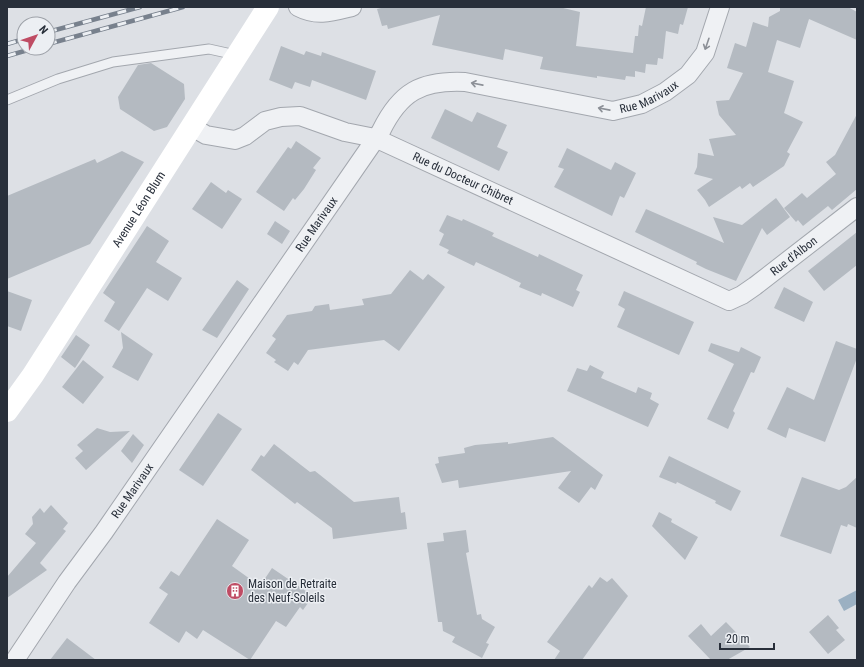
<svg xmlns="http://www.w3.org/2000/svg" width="864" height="667" font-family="'Roboto Condensed',sans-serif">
<rect width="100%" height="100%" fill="#dde0e5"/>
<path fill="#9bb0c2" d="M857,590V604L844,611L838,600Z"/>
<path fill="#b4bac1" d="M385,7H559L580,12L576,46L633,53L635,36H638L639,25L642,26L646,7H688L683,25L680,24L678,34L666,31L663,59L658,58L657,65L646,64L645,73L635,71V77L626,76L625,80L597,76V78L540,69L543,57L505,49L503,60L432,45L440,15L388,29L387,25L382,26L377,9Z
M780,7H848L857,12V40L809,19L800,48L777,40L768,72L794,81L784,113L803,122L787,152L790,154L784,166L753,187L750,183L742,189L740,186L709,207L705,200L697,190L713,179L694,174L697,167L698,153L714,156L709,139L736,135L719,115L716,101L729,100L743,73L727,68L735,43L746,47L753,22L768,27L769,17L780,11Z
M281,46L304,55L306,51L321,56L322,52L376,71L366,100L312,80L310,87L295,82L292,89L269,80Z
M151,63L184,84L185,99L167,127L154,131L120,109L118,97L138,65Z
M445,109L472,122L477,112L507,125L497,147L508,152L499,171L431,138Z
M857,114V189L832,210L828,206L803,226L798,220L796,222L784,208L802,193L807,198L836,174L826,162L835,155Z
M296,141L321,158L313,168L316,170L304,189L295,200L293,198L284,211L256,192L288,147L291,149Z
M567,148L611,170L615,162L636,173L624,198L620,196L612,216L554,187L564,169L558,167Z
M122,151L144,162L90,244L7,279V196L95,159L97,163Z
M211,182L226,193L228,190L242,199L222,229L192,209Z
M776,198L790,217L767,235L762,228L736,281L706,269L696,264L697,262L635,232L646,209L724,243L713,217L742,225Z
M447,215L462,221L463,219L494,233L492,236L538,257L539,254L583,275L576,290L580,292L573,307L542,293L541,296L519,287L521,283L476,262L474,266L447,253L449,250L439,245L444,234L439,231Z
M275,221L290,231L282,244L267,234Z
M147,226L169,241L156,262L182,278L168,301L147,288L119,331L104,321L115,302L103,293Z
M857,232V265L824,291L808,271Z
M410,270L423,280L428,274L445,287L399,351L384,340L308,350L298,365L294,362L288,371L274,362L276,360L266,353L276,339L272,336L287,315L312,311L315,306L329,304L330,310L364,305L362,299L391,294Z
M237,280L249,289L217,338L202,330Z
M784,287L813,302L804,322L774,308Z
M7,291L32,300L21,331L7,326Z
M624,291L694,322L679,355L617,327L625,309L618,305Z
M121,332L153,354L138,381L112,367L123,348Z
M76,335L90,345L75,368L61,357Z
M836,341L857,349V358L825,442L789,428L786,438L767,429L787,387L814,400Z
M711,343L739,352L741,347L761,357L754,373L751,372L740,396L733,411L735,413L728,429L707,419L734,364L708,351Z
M83,360L104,377L83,404L62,387Z
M590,365L604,372L601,378L636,393L638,387L652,393L650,399L659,404L648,427L567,391L577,368L587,371Z
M218,413L242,429L203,486L179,470Z
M97,428L110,432L130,431L86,470L75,458L83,451L77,445Z
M133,434L144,445L132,463L121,451Z
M553,437L603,475L595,490L591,487L579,503L558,488L571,471L459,488L458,480L442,483L435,464L439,463L438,457L465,453L464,448L475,445L508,442V444Z
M274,444L310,472L315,471L354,502L399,497L401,513L405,512L407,529L333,539L332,528L297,502L295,504L251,470L261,455L264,457Z
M669,456L741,491L731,511L715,503L716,501L677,482L676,484L659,477Z
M802,477L839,490L846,487L857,477V528L848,524L847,527L841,525L831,554L780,536Z
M51,505L68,523L63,529L66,531L40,563L47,570L7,598V577L36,543L25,534L33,524L32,517L40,508L44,513Z
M659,512L672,519L671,522L698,537L685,560L652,526Z
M217,519L249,540L232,566L260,586L272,568L313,596L303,610L300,607L286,627L276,621L250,660L203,630L197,639L186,631L179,643L149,623L168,594L159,588L171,571L179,576Z
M466,530L469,552L466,553L477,615L481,614L482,619L495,627L486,643L489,644L482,658L452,642L455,637L443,631L442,622H438L427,543L444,541L443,533Z
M600,577L607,582L612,578L628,596L582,660H554L560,651L547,642L589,585L592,588Z
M828,615L839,628L836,630L845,640L828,654L809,632Z
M726,622L750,647L727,660H711L688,636L701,624L711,636Z
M67,638L96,660H50Z"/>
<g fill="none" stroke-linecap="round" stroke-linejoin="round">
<g stroke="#a3a7ae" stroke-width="11">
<path id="lane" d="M7,100L58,79L113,62L209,49L236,55"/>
</g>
<g stroke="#a3a7ae" stroke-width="20">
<g id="street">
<path d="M298,7C317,17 332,12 352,7"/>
<path id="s1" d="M192,127L206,135L235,140L245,136L265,121L281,117L300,116L345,132L375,138L729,301L742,295L755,286L857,207"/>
<path id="s2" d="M15,660L67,582L104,532L381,131C400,92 421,80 465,82L613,111L642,104L665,92L688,75L705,53L720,7"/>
</g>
</g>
<use href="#lane" stroke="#eff1f4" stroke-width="9"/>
<use href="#street" stroke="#eff1f4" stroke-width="18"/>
<path stroke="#fff" stroke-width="22" id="s3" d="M7,411L33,375L268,7"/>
<g stroke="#78818d" stroke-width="4.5">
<path id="rail" d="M48,32L140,7
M7,44L24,39
M48,44L183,7
M7,56L35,48"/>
</g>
<use href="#rail" stroke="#eceff3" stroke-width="3" stroke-dasharray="9" stroke-linecap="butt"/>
</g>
<defs><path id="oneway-shaft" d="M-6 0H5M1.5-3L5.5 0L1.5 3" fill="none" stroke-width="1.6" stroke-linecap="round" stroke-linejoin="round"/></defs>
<g stroke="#8c9097">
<use href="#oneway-shaft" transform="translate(707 44) rotate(109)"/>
<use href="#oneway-shaft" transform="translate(477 84) rotate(-169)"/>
<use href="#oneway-shaft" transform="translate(604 109) rotate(-169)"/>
</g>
<defs>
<g id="building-disc" transform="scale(0.9)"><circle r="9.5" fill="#bf4c64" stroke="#eceff3"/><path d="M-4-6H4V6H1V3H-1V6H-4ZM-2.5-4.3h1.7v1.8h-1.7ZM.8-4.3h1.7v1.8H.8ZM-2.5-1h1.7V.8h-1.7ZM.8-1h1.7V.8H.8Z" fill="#fff"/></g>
</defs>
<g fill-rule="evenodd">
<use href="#building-disc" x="235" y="591"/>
</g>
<g text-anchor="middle" stroke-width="3" stroke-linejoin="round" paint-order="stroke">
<g font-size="12" fill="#282f3a" stroke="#eceff3">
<text dy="4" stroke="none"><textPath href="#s2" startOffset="938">Rue Marivaux</textPath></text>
<text dy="4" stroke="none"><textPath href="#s1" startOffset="292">Rue du Docteur Chibret</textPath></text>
<text dy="4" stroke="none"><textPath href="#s3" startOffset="241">Avenue Léon Blum</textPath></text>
<text dy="4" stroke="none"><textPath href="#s2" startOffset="530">Rue Marivaux</textPath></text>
<text dy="4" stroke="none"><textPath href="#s1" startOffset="664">Rue d'Albon</textPath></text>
<text dy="4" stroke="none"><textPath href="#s2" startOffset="206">Rue Marivaux</textPath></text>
</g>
<g font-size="12" fill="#282f3a" stroke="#eceff3" text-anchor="start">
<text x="248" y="588">Maison de Retraite<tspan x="248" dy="14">des Neuf-Soleils</tspan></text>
</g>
</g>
<rect width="864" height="667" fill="none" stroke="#282f3a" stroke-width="16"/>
<g transform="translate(36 36) rotate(50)"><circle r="19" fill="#eceff3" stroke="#9ea2a9"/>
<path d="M0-3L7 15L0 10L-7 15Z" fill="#bf4c64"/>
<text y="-6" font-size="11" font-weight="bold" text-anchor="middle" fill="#282f3a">N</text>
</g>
<path d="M720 643v6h54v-6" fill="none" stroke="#282f3a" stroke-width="2"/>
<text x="726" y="643" font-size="12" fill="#282f3a" stroke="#eceff3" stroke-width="3" paint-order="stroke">20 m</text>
</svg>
